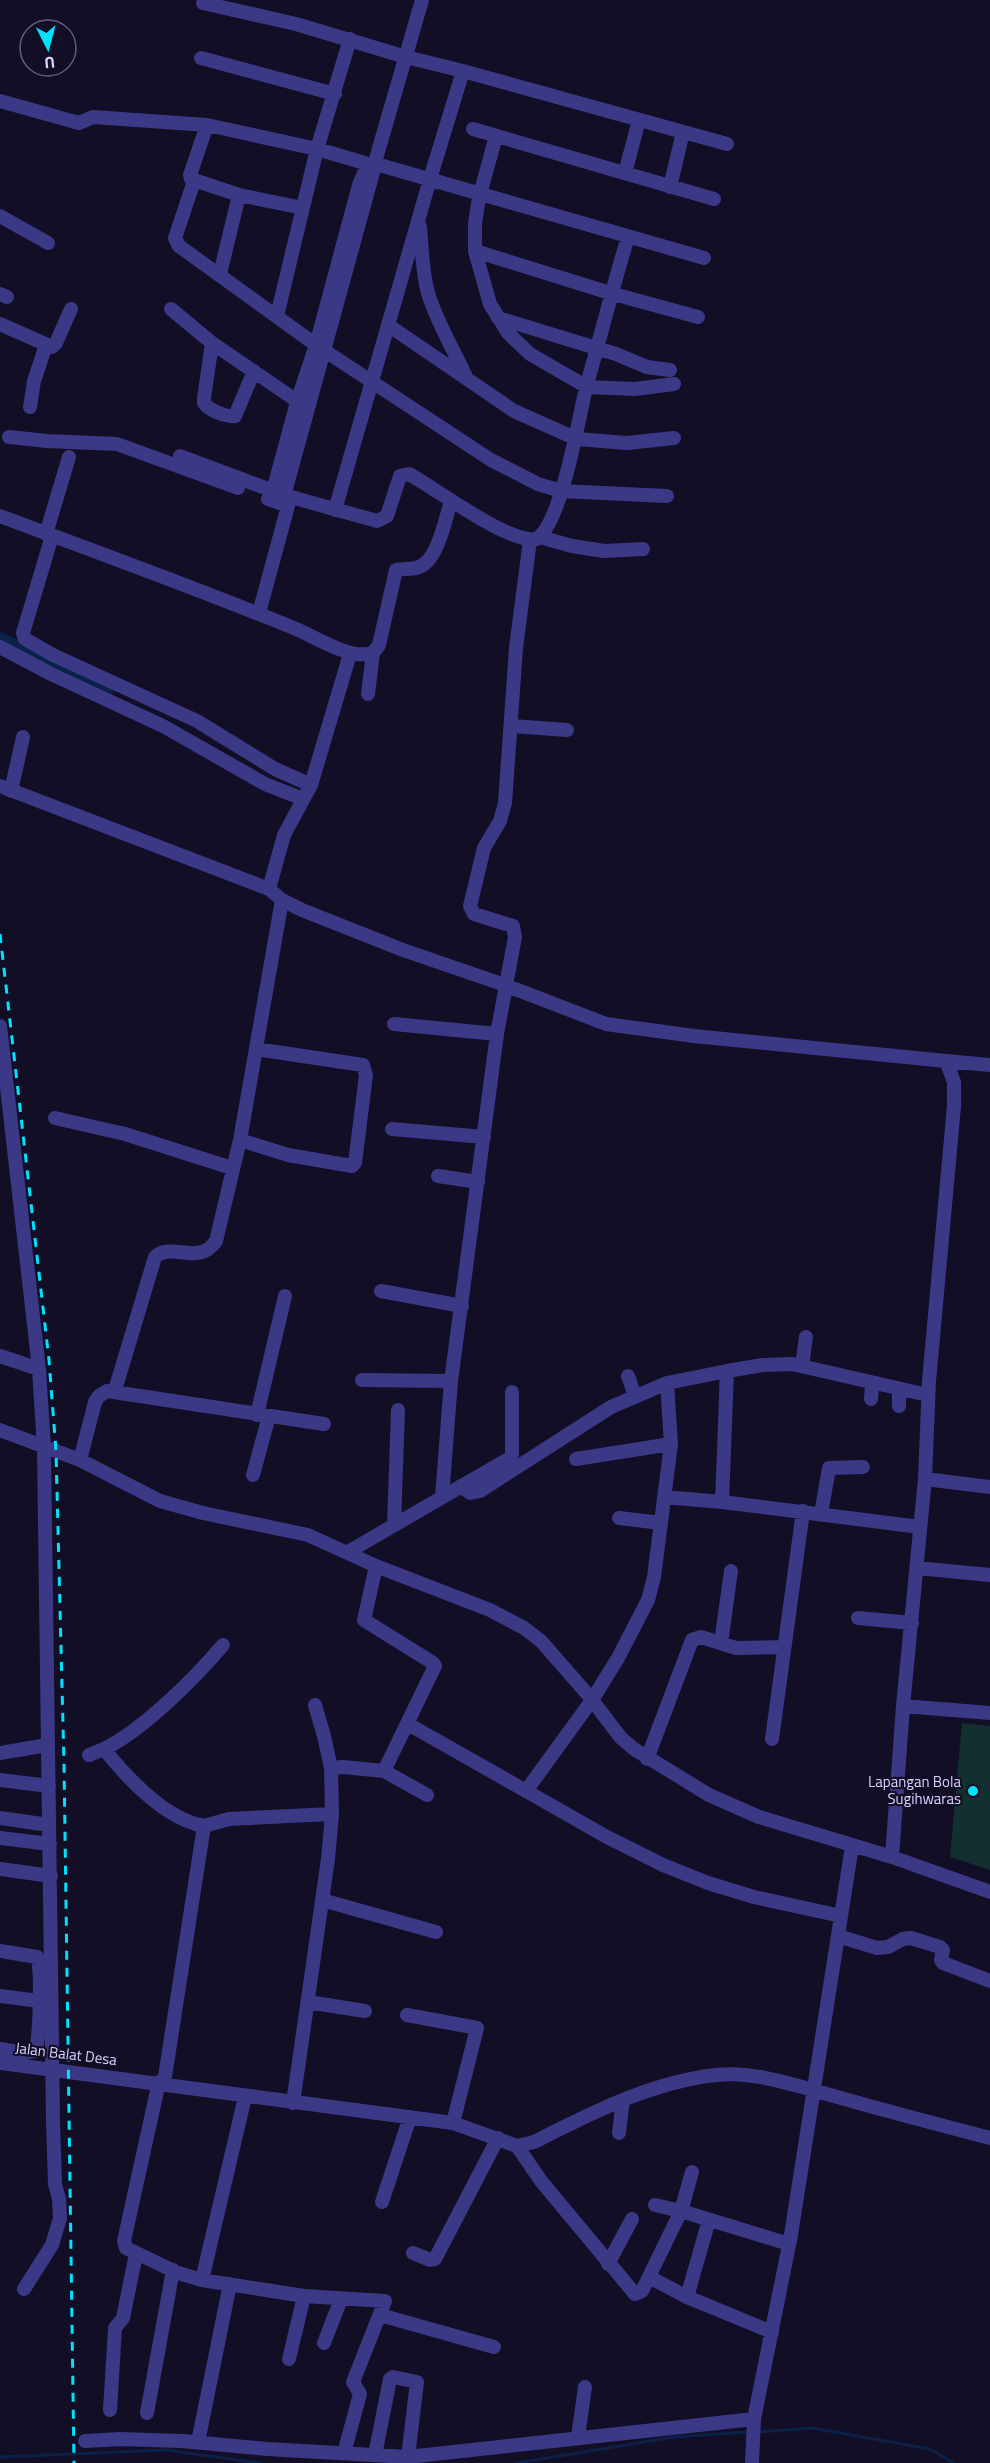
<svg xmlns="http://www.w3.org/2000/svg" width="990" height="2463" font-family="'Titillium Web',sans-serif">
<rect width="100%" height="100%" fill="#120e26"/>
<path fill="#11302f" d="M962,1723L990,1726V1870L950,1857Z"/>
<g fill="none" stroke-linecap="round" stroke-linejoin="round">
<path stroke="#0b2148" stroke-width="3" d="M757,2432L812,2428L930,2449L954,2463
M0,2457L166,2450L259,2463
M517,2463L674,2437L748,2432"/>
<path stroke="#0b2148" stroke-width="16" d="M0,640L105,691"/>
<path stroke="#3b3886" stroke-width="14" d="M203,3L296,24L406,57L463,71L727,144
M201,58L335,94
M0,101L79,123L93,117L207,125L317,149L365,163
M207,125L190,175L191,179L239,195L303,208
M473,129L714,199
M496,136L479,198L475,223V251L490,304L508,333L530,354L587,387L635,389L674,384
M376,164L704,258
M373,169L422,0
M625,173L639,120
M194,181L175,238L179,246L316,345L491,460L538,484L561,491L667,496
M670,187L683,132
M0,216L48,243
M420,227C422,249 422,271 428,293C437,323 454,350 467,379
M475,251L610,293L698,317
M220,274L239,195
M0,294L7,297
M171,309L212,343L303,405
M277,316L317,149L350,39
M498,318L616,354L647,367L670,370
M0,324L52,347L56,343L71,309
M388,325L514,411L577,439L627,443L674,438
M212,343L204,398V403C210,411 226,417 235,416L254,371
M30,407L34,381L46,345
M9,437L47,441L117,444L238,488
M180,456L284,495L377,521L387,516L400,476L409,474C435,488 509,544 536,539C562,525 579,414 587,384C601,335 613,286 628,237
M273,491L297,402L316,345L359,185L366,168
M282,503L374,169
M335,510L430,179L463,71
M0,516C99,553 199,589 296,629C318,638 350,660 373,653L379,645L396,570C403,568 412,570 419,567C438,560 445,520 451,501
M46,534L69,457
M52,536L23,633L25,639L53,655L197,721L275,769L311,785
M540,537L572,546L604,551L643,549
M259,613L288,506L268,499
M0,647L51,674L163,726L265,784L303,799
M368,694L373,653
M512,726L567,730
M0,786L269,889L282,900L302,910L403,950L505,985L606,1024L694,1036L946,1061L954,1082V1106L929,1381L925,1479L903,1706L892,1857
M11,791L23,737
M269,889L284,835L311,785L350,654
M394,1024L497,1034
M0,1026L39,1369L44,1448L53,2121L55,2184L59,2199L60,2218L52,2245L24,2289
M946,1061L990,1065
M55,1118L125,1134L232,1168
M392,1129L484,1137
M240,1140L288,1155L352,1166L355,1163L366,1075L363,1065L256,1049
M438,1176L478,1182
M381,1291L462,1306
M0,1356L39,1369
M802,1366L806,1337
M628,1376L635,1396
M362,1380L451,1381
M115,1390L155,1257C172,1241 198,1267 216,1241L240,1140L282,900
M871,1399L872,1384
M899,1406V1389
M257,1415L285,1296
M0,1430L80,1460L160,1501L203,1513L308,1535L376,1566L490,1610L524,1628L541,1641L589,1696L621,1738L634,1749L709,1795L759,1817L892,1857L990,1892
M576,1459L671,1444
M80,1460L95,1402L99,1396L107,1391L324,1424
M253,1475L269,1416
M925,1479L990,1487
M461,1486L470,1493L480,1491L611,1407L667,1383L727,1371L763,1365L792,1364L928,1395
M442,1497L451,1381L497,1034L515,937L513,926L474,914L470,906L484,848L500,821L505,803L516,648L530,540
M664,1497L722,1502L920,1527
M722,1502L727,1371
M821,1514L829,1468L863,1467
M619,1518L661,1523
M394,1525L398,1410
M348,1552L510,1458L512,1454V1392
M917,1568L990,1575
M858,1618L912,1623
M721,1643L731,1571
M315,1705L324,1736L331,1768
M903,1706L990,1713
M408,1724L607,1837L663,1865L708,1883L754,1897L841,1916
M772,1739L803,1511
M0,1753L47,1745
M89,1755L104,1749
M647,1759L692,1640L701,1637L736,1648L784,1647
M384,1771L427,1795
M0,1780L49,1786
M526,1791L592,1700L618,1658L648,1600L654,1577L671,1444L667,1383
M0,1818L49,1825
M204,1826C165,1819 128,1779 104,1749C143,1730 195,1678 223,1645
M0,1838L50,1844
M0,1869L51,1876
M322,1900L436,1932
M838,1936L877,1948L888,1947L903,1939L911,1938L940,1947L943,1950L941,1960L943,1963L990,1981
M0,1951L37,1957C42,1970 40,2040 35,2051L25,2053L0,2049
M0,1996L39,2001
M308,2002L365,2011
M407,2015L477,2028L453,2123
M0,2063L453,2123L517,2146L534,2142C592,2113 651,2082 716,2075C755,2070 803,2088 841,2098C890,2112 940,2125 990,2138
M159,2082L124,2241L126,2248L178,2273L202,2280L304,2296L385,2301L353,2382L360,2394L344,2453
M164,2083L204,1826L229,1819L332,1814
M293,2103L328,1859L332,1814L331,1768L343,1767L384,1771L435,1666L433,1663L364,1620L376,1566
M619,2133L623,2100
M517,2146L541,2181L635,2294L642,2291L681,2211L655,2205
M692,2172L681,2211L789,2244
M382,2202L410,2117
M709,2220L687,2297L772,2332
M413,2253L430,2260L435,2259L498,2138
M608,2264L632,2219
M649,2277L687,2297
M202,2280L245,2097
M380,2315L494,2347
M324,2343L341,2299
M289,2359L304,2296
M110,2410L115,2328L123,2318L136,2254
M147,2413L173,2270
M578,2437L585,2387
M85,2441L120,2439L182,2441L267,2449L408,2457L754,2419
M198,2442L230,2284
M375,2455L390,2379L393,2377L417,2382L408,2457
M752,2463L754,2419L791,2235L852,1846"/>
<path stroke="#00e3fe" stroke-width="3" stroke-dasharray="9 8" stroke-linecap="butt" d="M0,934L49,1360L56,1451L64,1764L74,2463"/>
</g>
<circle fill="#00e3fe" stroke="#120e26" stroke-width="2" cx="973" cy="1791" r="6"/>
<g text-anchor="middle" stroke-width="4.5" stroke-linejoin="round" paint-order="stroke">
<g font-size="15" fill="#d8d3ff" stroke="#120e26" text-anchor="end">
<text x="961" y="1787">Lapangan Bola<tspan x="961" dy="17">Sugihwaras</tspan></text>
</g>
<g font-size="15" fill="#d8d3ff" stroke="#120e26">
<text transform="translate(66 2054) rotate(7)" y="5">Jalan Balat Desa</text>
</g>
</g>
<g transform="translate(48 48) rotate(174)"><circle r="28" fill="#120e26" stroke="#615d7d" stroke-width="1.5"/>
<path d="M0-4.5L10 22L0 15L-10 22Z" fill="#00e3fe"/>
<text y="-9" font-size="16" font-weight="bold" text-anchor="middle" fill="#d8d3ff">U</text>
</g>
</svg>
